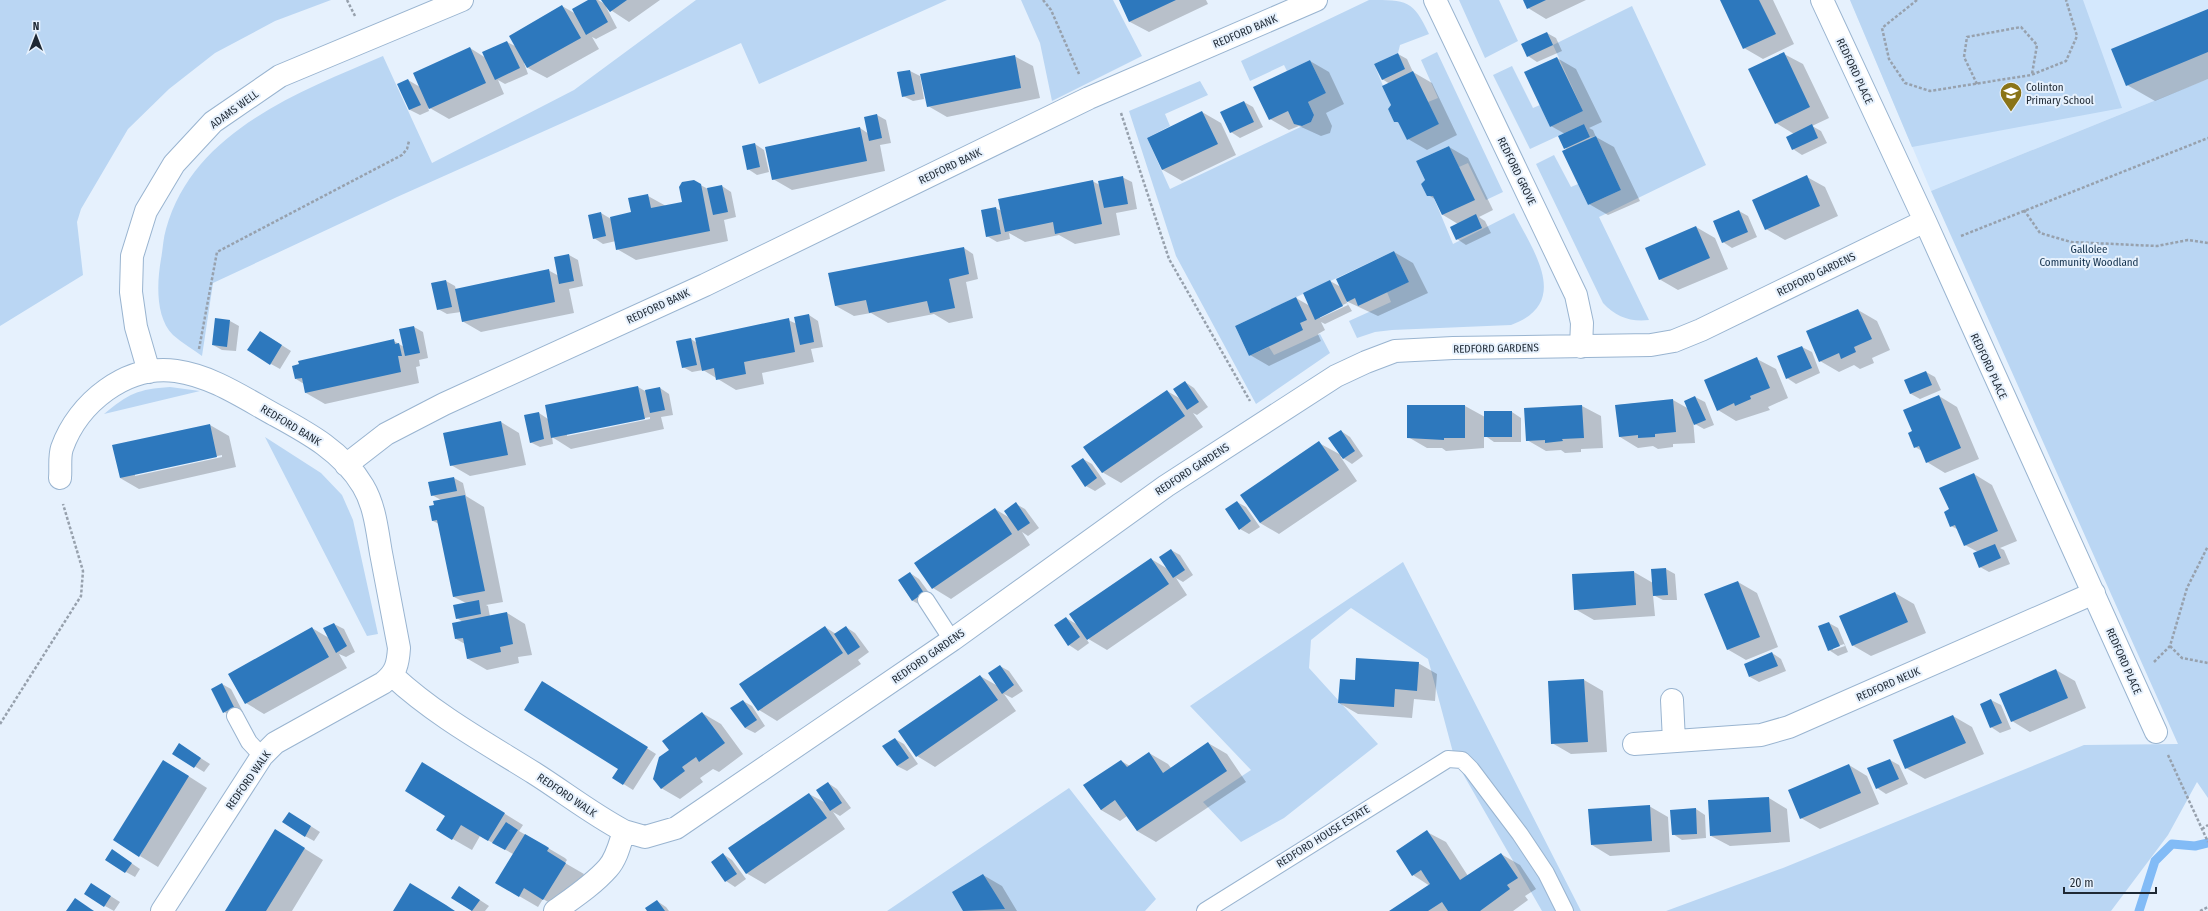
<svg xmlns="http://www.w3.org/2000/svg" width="2208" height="911" font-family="'Fira Sans Condensed',sans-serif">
<rect width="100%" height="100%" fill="#e6f1fd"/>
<path fill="#d4e8fd" d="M1850,0H2208V79L1931,191Z"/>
<path fill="#bad6f3" d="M0,0H331L275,21L215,53L169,89L128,129L81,209L77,222L83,275L0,326Z
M696,0H947L759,84L741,43L397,197L213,283L202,356C193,349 182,343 173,335C155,317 157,282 161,259C163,249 163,239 166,229C193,131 299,92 383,56L432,163L574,90Z
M1021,0H1113L1142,56L1052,101L1040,43Z
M1369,0C1407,0 1413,0 1429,34L1400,45L1398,53L1374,64L1391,105L1388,109L1394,122H1398L1407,140L1439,124L1428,102L1438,98L1421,60L1437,52L1503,192L1486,200L1468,163L1459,167L1449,146L1416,161L1425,180L1421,184L1433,196L1453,244L1514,213C1533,251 1572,303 1511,325L1392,330L1375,332L1357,338L1349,321L1391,302L1387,292L1409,282L1394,251L1235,326L1249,356L1269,347L1274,355L1320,334L1330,353L1256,404L1176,256L1129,111L1200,81L1208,95L1165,114L1170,126L1147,138L1170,189L1311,122L1314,115L1308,102L1326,93L1310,60L1287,71L1284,65L1250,81L1241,61Z
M1459,0H1499L1518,41L1485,58Z
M1850,0H2083L2122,108L1912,147Z
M1632,6L1706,165L1599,217L1649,320C1630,322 1616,317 1603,303L1536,164L1554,155L1571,187L1578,184L1588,205L1621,190L1596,136L1590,137L1584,124L1530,149L1493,75L1512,66L1533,108L1540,105L1550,127L1583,111L1553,45Z
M2208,79V798L2197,782L2168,835L2111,911H1666L1783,868L2084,745L2178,744L1931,191Z
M170,387L200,391L104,414C128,394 138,389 170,387Z
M265,437L321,473L342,495L353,520L378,634L367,636Z
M1403,562L1581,911H1542L1455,760L1428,659L1351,608L1311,640L1309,668L1378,744L1284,818L1241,842L1203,802L1251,770L1190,706Z
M1069,788L1156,899L1145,911H887Z"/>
<path fill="#0003" fill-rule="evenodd" d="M590,0H598L605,4L602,0H660L629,22L606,7L617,28L596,39L592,37L599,49L547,78L528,68L525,62L524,63L528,74L505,84L498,80L504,94L449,119L428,107L429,111L420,115L410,110L398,84L408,80L420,87L470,48L486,58L507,42L517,47L562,6L576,14Z
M1120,0H1206L1208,4L1149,32L1130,22Z
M1524,0H1586L1546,19L1528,8Z
M1721,0H1773L1794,44L1763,59L1744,48Z
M2208,11V79L2155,101L2127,85Z
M1547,33L1556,38L1562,51L1537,62L1528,56Z
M1398,54L1407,59L1413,72L1432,83L1457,135L1427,150L1408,139L1401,124L1395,121L1390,84L1382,79Z
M1784,54L1803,64L1829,118L1812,126L1821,131L1827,143L1802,155L1793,149L1794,134L1776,123Z
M1014,56L1033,66L1040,98L947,117L928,106Z
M1557,58L1576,69L1602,122L1589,128L1593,130L1596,137L1614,147L1640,201L1608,215L1589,204L1564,151L1567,150L1559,136L1565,134L1551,126Z
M1310,61L1329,72L1344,104L1326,113L1332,126L1330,133L1321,136L1299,126L1289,130L1270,119Z
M910,71L920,76L924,99L913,101L903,96L899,73Z
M1244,102L1253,107L1263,127L1240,138L1231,132Z
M1202,112L1221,123L1236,155L1182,181L1163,170L1148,138Z
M877,115L886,120L891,143L880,145L885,171L792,190L773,179L860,128L869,134Z
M755,144L764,150L769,172L757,175L748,169Z
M1449,147L1468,158L1493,210L1479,217L1485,221L1491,233L1466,245L1457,239L1458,224L1443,215L1435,199L1428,195Z
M1122,177L1132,182L1137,209L1116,213L1120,235L1075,244L1059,235L1025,242L1009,233L1010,239L997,242L987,236L995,208L1002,211L1092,181L1100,185Z
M1807,177L1825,187L1838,216L1785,240L1766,229Z
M693,181L708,189L722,186L731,192L736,217L724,220L728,241L636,260L617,249L616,241L603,244L594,238L601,213L611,219L632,213L648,196L666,206L683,203Z
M1739,211L1748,216L1757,237L1732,248L1723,242Z
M1696,227L1715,238L1728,269L1678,290L1659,279Z
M964,248L973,254L978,279L966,282L973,318L949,323L934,314L888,323L871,313L854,316L836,306L829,274Z
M1394,252L1413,263L1428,293L1378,316L1346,301L1352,311L1325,324L1321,322L1325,330L1318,334L1321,341L1269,366L1250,355L1296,298L1310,306L1330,281L1341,287ZM1347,303L1348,305L1320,318V316Z
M569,255L578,260L583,286L569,289L574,313L481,332L462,321L461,312L447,314L438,309L446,281L455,286L456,290L548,270L559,276Z
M1858,310L1877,321L1890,350L1872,358L1874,363L1860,369L1854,365L1839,372L1820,361Z
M809,315L818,321L823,347L811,349L814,362L762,373L764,384L736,390L703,370L692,372L683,367L691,339L697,343L788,320L797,324Z
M230,321L239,326L236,351L222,350L213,345Z
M414,327L423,332L428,358L419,360L420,366L416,367L419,383L325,404L306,393L304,384L296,379L394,341L404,347Z
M269,337L291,351L280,369L271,364Z
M1802,347L1812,352L1820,373L1796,384L1787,378Z
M1757,359L1776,369L1788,398L1768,407L1770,410L1736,421L1718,410Z
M1926,372L1935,377L1941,390L1920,399L1911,394L1905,381Z
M1185,382L1194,388L1208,407L1197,415L1193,413L1203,427L1121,483L1102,472L1167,391L1181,399Z
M638,387L645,391L660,388L669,394L673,415L661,417L664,429L571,449L552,437L553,444L540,447L530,442L539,413L548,419ZM650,417V419L567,436V434Z
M1939,396L1957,407L1979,459L1945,473L1927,462L1922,451L1915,447L1914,432Z
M1695,397L1705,402L1714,425L1704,429L1695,424L1693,419L1695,443L1673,444V447L1658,449L1653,446L1638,448L1620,437L1617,405L1673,400L1689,409Z
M1465,406L1485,417L1512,412L1521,418V442H1494L1484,435V448L1446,451L1442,448H1427L1408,437Z
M1582,406L1601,416L1603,448L1581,449V452L1565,453L1561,450L1546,451L1527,440L1525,409Z
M501,422L519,433L526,465L470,476L451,465Z
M210,425L229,436L236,467L139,489L120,478ZM222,455V457L135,476V474Z
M1341,431L1350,437L1363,456L1352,464L1340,456L1357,481L1279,534L1260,523L1319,443L1341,455Z
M1083,459L1092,464L1106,484L1095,491L1086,486Z
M1974,474L1992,485L2017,541L2000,548L2004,550L2010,564L1989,572L1980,567L1978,552L1965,545L1959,530L1951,526Z
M454,478L463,483L466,496L484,507L503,602L486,605L488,606L490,617L507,613L525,624L532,655L518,657L519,663L487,670L468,659L465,644L456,639L463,622L457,618L466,603L454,597L439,524L433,521L430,507L435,506L441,500L432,495Z
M1237,502L1246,507L1260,527L1249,534L1240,529Z
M1016,504L1025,509L1039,528L1028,536L1022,532L1030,545L951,599L933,588L995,509L1010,518Z
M1171,550L1180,555L1193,575L1183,582L1176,578L1187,595L1107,650L1085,637L1089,643L1078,651L1069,645L1066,618L1078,625L1151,559L1168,569Z
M1666,569L1675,574L1677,600H1663L1653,595L1655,616L1594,620L1575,609L1634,572L1653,583L1652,570Z
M910,573L919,579L933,598L922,606L913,601L899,581Z
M1738,582L1757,593L1778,647L1746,660L1727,649Z
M1895,593L1914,604L1926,633L1871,656L1852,645Z
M1829,623L1838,628L1848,652L1838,656L1829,650ZM1844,644L1845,646L1833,650V648Z
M334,624L344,629L355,652L346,657L339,654L347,668L264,714L246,703L312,628L329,638Z
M825,627L836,634L846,627L855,633L869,652L858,660L861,664L777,721L759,710Z
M1772,653L1781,659L1786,671L1759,682L1750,677Z
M1418,663L1437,674L1435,701L1414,699L1412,718L1358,714L1339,703L1356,681Z
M1000,666L1009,671L1023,691L1012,698L1004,694L1016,711L935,767L917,756L980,676L998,686Z
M2056,670L2075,681L2086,708L2030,732L2012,721Z
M1584,680L1603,691L1607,752L1571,754L1552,743L1549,682Z
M543,682L656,754L633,790L614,778L619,769Z
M222,684L231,689L243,712L233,717L224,712Z
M1991,700L2001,705L2011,729L2000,733L1991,727Z
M743,701L752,706L765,726L755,733L745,728Z
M702,713L721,724L743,754L719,772L713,769L700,778L703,782L680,799L661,788L670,750Z
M1953,716L1972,727L1984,754L1925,779L1906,768Z
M895,739L904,744L918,764L907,771L897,766Z
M1208,743L1227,754L1246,782L1156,842L1137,831L1127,816L1120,821L1101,810L1085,786L1121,761L1130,766L1149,753L1168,764L1171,768Z
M188,750L210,764L204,772L173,753Z
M1890,760L1899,765L1908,784L1886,794L1877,788Z
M1849,765L1867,776L1879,804L1820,829L1801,818Z
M182,772L207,788L158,867L140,856Z
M441,774L523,825L519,831L565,858L567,860L565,863L584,874L562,910L543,899L538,907L519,896L513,854L480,836L472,850L437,830L447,815Z
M828,783L837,789L851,808L840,816L833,812L845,829L765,884L746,873L809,794L826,803Z
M1769,798L1787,809L1790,842L1730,846L1711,836Z
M1649,806L1668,817L1670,852L1610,856L1592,845Z
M1696,809L1705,815L1706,838L1682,840L1673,834Z
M298,818L320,832L314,841L305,836Z
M1427,832L1446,842L1468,876L1501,854L1520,865L1536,889L1525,896L1528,900L1513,911H1392L1430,886L1413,875Z
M294,842L323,860L292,911H226Z
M723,854L732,860L746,879L735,887L726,881L712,862Z
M121,856L140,869L135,877L126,872Z
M983,875L1002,886L1017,911H964L953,893Z
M460,887L489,906L485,911H472L453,898Z
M101,890L120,902L114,911L105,906Z
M657,901L666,907L669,911H648Z"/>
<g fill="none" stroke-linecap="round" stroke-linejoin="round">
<path stroke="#82bbf6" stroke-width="9" d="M2139,911L2155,861L2172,844L2195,846L2208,843"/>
</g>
<path fill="#2d78bd" d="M588,0H596L608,22L586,35L572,9Z
M601,0H627L610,12Z
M1119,0H1176L1129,22Z
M1523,0H1546L1527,9Z
M1720,0H1759L1776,34L1743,49Z
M562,5L581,38L527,68L509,36Z
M2208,9V52L2126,86L2111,49Z
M1547,32L1553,45L1527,57L1521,44Z
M507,41L520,68L495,80L482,52Z
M470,47L486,83L429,109L413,73Z
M1784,52L1810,107L1775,124L1748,69Z
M1398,53L1405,69L1382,80L1374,64Z
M1015,55L1021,88L927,107L920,74Z
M1557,57L1583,111L1550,127L1524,72Z
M1310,60L1326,93L1308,102L1314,115L1311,122L1302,126L1294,124L1288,111L1269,120L1253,87Z
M910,70L915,94L902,97L897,72Z
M1413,71L1439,124L1407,140L1398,122H1394L1388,109L1391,105L1382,86Z
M408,79L421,105L409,110L397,84Z
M1244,101L1254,122L1230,133L1220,112Z
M1202,111L1218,144L1162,170L1147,138Z
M877,114L882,138L869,141L864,117Z
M1584,124L1590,137L1564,149L1558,136Z
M1812,124L1818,138L1792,150L1786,137Z
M860,127L867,161L772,180L765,147Z
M1596,136L1621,190L1588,205L1562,151Z
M755,143L760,167L747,170L742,146Z
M1449,146L1475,200L1442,215L1433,196H1427L1421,184L1425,180L1416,161Z
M1807,175L1820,206L1765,230L1752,200Z
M1123,176L1128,204L1104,208L1098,181Z
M694,180L701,184L710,231L616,250L610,217L631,212L628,198L648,194L651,208L682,202L679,187L682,182Z
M1093,180L1102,224L1055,234L1053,222L1005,232L998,199Z
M722,185L728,212L713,215L707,188Z
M996,207L1001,234L986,237L981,210Z
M1739,210L1748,232L1722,243L1713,221Z
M601,212L606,236L593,239L588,215Z
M1476,214L1482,228L1456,240L1450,227Z
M1696,226L1710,258L1659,280L1645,248Z
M964,247L969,274L949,279L955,308L930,313L927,301L869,313L866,300L835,306L828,273Z
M1394,251L1409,282L1358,306L1355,298L1347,302L1336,279Z
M569,254L574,281L559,284L554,257Z
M549,269L555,302L462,322L455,289Z
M446,280L452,307L437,310L431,283Z
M1330,280L1343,306L1315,320L1303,293Z
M1296,297L1307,320L1300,323L1303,330L1249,356L1235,326Z
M1858,309L1872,339L1854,347L1856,352L1841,359L1839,353L1819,362L1806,331Z
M809,314L814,342L800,345L794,317Z
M215,318L230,320L227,347L212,345Z
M789,318L795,352L744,362L746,374L716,380L714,368L702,371L695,338Z
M414,326L420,353L405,356L399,329Z
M260,331L282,345L270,365L247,350Z
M691,338L697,365L682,368L676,341Z
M394,339L395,344L399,343L402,356H398L401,372L305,393L302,378L295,379L292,366L299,364L298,361Z
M1802,346L1812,368L1786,379L1777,356Z
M1757,357L1770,388L1750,396L1751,399L1735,406L1734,403L1717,411L1704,380Z
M1926,371L1932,385L1910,394L1904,380Z
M1185,381L1199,402L1187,410L1173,389Z
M638,386L645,419L551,438L545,405Z
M660,387L665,410L650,413L645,390Z
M1167,390L1185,416L1102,473L1083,447Z
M1939,395L1961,448L1926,463L1919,446L1914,448L1908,433L1912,431L1903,410Z
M1695,396L1706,420L1694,425L1684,401Z
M1673,399L1676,432L1655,434V437L1638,438V435L1619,437L1615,405Z
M1407,405H1465V438H1444V440L1407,438Z
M1582,405L1584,438L1562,439L1563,441L1545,443V440L1526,441L1524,408Z
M1484,411H1512V437H1484Z
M539,412L544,439L530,443L524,415Z
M501,421L508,455L450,466L443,433Z
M210,424L217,457L120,478L112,445Z
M1341,430L1355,451L1343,459L1328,438Z
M1319,441L1339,470L1260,523L1240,495Z
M1083,458L1097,478L1085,487L1071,466Z
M1974,473L1998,531L1964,546L1955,525L1950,527L1944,512L1949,509L1939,488Z
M454,477L457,491L431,496L428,482Z
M465,495L485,591L453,597L437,520L432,521L429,506L434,505L433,501Z
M1237,501L1251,521L1239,530L1225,509Z
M1016,502L1030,523L1018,531L1004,511Z
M995,508L1012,534L932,589L914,563Z
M1995,544L2001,558L1979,568L1973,553Z
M1171,549L1185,570L1173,578L1159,557Z
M1151,558L1169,584L1087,640L1069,614Z
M1666,568L1668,595L1653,596L1651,569Z
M1634,571L1636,605L1574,610L1572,574Z
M910,572L924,593L912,601L898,580Z
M1738,581L1760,637L1727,650L1704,594Z
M1895,592L1908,622L1852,646L1839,616Z
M479,600L481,614L456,619L453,605Z
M507,612L513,644L500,647L501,652L467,659L463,638L455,639L452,623Z
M1066,617L1080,637L1068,646L1054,625Z
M1829,622L1840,646L1828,651L1818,626Z
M334,623L347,646L336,653L323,628Z
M825,626L843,653L758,711L739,684Z
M846,626L860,647L848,655L834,634Z
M312,627L329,657L245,704L228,674Z
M1772,652L1778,666L1749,677L1744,664Z
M1356,658L1419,662L1417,691L1395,689L1394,707L1338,703L1340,679L1355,680Z
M1000,665L1014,685L1002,694L988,673Z
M2056,669L2068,698L2011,722L1999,694Z
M980,675L998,700L916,757L898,731Z
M1584,679L1588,742L1551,744L1548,681Z
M542,681L648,747L623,785L612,778L618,769L524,710Z
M222,683L234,707L223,713L211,689Z
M1991,699L2002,723L1990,728L1980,704Z
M743,700L757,720L745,728L730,708Z
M702,712L725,743L699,762L696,757L682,767L685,771L661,789L653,779L659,757L669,750L662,741Z
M1953,715L1966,743L1905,769L1893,740Z
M895,738L909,758L897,766L882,746Z
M1208,742L1227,771L1137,831L1115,800L1101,810L1083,785L1121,760L1127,767L1149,752L1163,773Z
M179,743L201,758L194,768L172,754Z
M1890,759L1899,779L1876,789L1867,768Z
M163,760L189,776L139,857L113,840Z
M422,762L505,813L488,841L461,825L452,840L436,830L445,816L405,791Z
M1849,764L1861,793L1800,819L1788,790Z
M828,782L842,803L830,811L816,790Z
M809,793L827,818L746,874L728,848Z
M1769,797L1771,832L1710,836L1708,800Z
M1650,805L1652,841L1591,845L1588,809Z
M1696,808L1697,834L1672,835L1670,810Z
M289,812L311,826L305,837L282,822Z
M506,822L518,830L505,850L492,843Z
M275,829L305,848L266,911H225Z
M1427,830L1460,880L1501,853L1518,878L1507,885L1510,889L1480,911H1448L1442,902L1428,911H1389L1430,884L1421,870L1412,876L1396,851Z
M525,834L546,846L549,848L547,851L566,863L543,900L524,888L519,897L495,883Z
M112,849L132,863L125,873L105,860Z
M723,853L737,874L725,882L711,862Z
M983,874L1005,909L963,911L952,892Z
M91,883L111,896L104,907L84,894Z
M410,883L446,905L455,911H393Z
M459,886L480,900L472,911L451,898Z
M75,898L91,909L94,911H66Z
M657,900L665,911H647L645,908Z"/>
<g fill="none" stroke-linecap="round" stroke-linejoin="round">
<g stroke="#99b4d0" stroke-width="18">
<path id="lane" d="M926,600L952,640
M235,716L249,742L262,756
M1205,911L1448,759L1462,760L1471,769L1520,834L1546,873L1565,911"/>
</g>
<g stroke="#99b4d0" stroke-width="24">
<path id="street" d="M1435,0L1576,295L1582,323L1581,347
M1822,0L1925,221L2156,732
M149,372L136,327L131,292L132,256L146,211L174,164L213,122L280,76L462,0
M346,465L386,434L444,404L705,285L1089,98L1316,0
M60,478C61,469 59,457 62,448C78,403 126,364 176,371C212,376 244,398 275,415C308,433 343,452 363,486C375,506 377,530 381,553C387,584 393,616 399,648C398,664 396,673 383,683L275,743L262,756L162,911
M393,676C435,715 486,743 534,773C564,792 592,814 624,831
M1672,700L1674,741
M1634,744L1761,735L1789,727L2094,593
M555,911C573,898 593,885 608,868C617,858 620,843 624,831L645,837L676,828L952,640L1166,486L1336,376L1366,362L1395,351L1453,348L1651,345L1674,341L1701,330L1925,221"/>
</g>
<path stroke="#97a1ad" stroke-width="2.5" stroke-dasharray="3 2" stroke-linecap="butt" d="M347,0L355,16
M1043,0L1051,10L1079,74
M1917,0L1882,28L1889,59L1905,83L1930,91L2031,75L2066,61L2077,36L2066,0
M1977,84L1964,57L1967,37L2021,27L2037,45L2032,74
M1121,113L1169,259L1250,401
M2024,210L2040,233L2071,242L2157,246L2188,240L2208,243
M1961,236L2208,138
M199,349L217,252L402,155L407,149L409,141
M2170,646L2182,658L2208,663
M2154,662L2170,646L2187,588L2208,546
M0,724L81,596L83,571L63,504
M2168,755L2208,842
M2202,829L2208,825
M2200,911L2208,907"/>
<use href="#lane" stroke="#fff" stroke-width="16"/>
<use href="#street" stroke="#fff" stroke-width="22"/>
</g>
<defs>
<g id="school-pin" transform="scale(1.15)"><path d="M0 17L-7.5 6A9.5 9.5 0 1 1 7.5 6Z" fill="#8a7418" stroke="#e6f1fd"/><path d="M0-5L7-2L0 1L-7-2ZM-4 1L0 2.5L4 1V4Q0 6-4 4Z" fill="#fff"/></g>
</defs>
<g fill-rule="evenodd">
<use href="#school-pin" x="2011" y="93"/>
</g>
<g text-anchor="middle" stroke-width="4" stroke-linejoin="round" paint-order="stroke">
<g font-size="11" fill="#1f2934" stroke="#e6f1fd">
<text transform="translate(1245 31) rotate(-23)" y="4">REDFORD BANK</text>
<text transform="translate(1855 71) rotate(65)" y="4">REDFORD PLACE</text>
<text transform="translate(234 109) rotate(-36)" y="4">ADAMS WELL</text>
<text transform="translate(950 166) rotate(-26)" y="4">REDFORD BANK</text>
<text transform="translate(1517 171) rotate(64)" y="4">REDFORD GROVE</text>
<text transform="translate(1816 274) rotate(-26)" y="4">REDFORD GARDENS</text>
<text transform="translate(658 306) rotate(-25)" y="4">REDFORD BANK</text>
<text transform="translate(1496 348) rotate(-1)" y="4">REDFORD GARDENS</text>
<text transform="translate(1989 366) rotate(65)" y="4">REDFORD PLACE</text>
<text transform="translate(291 425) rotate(31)" y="4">REDFORD BANK</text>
<text transform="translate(1192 469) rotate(-33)" y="4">REDFORD GARDENS</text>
<text transform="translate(928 656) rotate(-35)" y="4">REDFORD GARDENS</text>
<text transform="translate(2124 661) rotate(66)" y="4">REDFORD PLACE</text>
<text transform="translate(1888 684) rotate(-24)" y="4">REDFORD NEUK</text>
<text transform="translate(248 780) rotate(-55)" y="4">REDFORD WALK</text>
<text transform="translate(567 795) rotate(34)" y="4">REDFORD WALK</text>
<text transform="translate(1323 836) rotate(-32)" y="4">REDFORD HOUSE ESTATE</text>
</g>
<g font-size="11" fill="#1f2934" stroke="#e6f1fd" text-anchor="start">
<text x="2026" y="91">Colinton<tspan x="2026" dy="13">Primary School</tspan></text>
</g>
<g font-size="11" fill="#11304c" stroke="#e6f1fd">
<text x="2089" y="253">Gallolee<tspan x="2089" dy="13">Community Woodland</tspan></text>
</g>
</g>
<g transform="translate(36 36)" stroke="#e6f1fd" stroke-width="3" paint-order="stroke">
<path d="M0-3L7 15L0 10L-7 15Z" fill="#1f2934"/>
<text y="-6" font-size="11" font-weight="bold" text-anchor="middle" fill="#1f2934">N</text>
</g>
<path d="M2064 887v6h92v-6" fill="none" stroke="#1f2934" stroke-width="2"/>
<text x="2070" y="887" font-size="12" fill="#1f2934" stroke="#e6f1fd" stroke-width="3" paint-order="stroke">20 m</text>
</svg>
